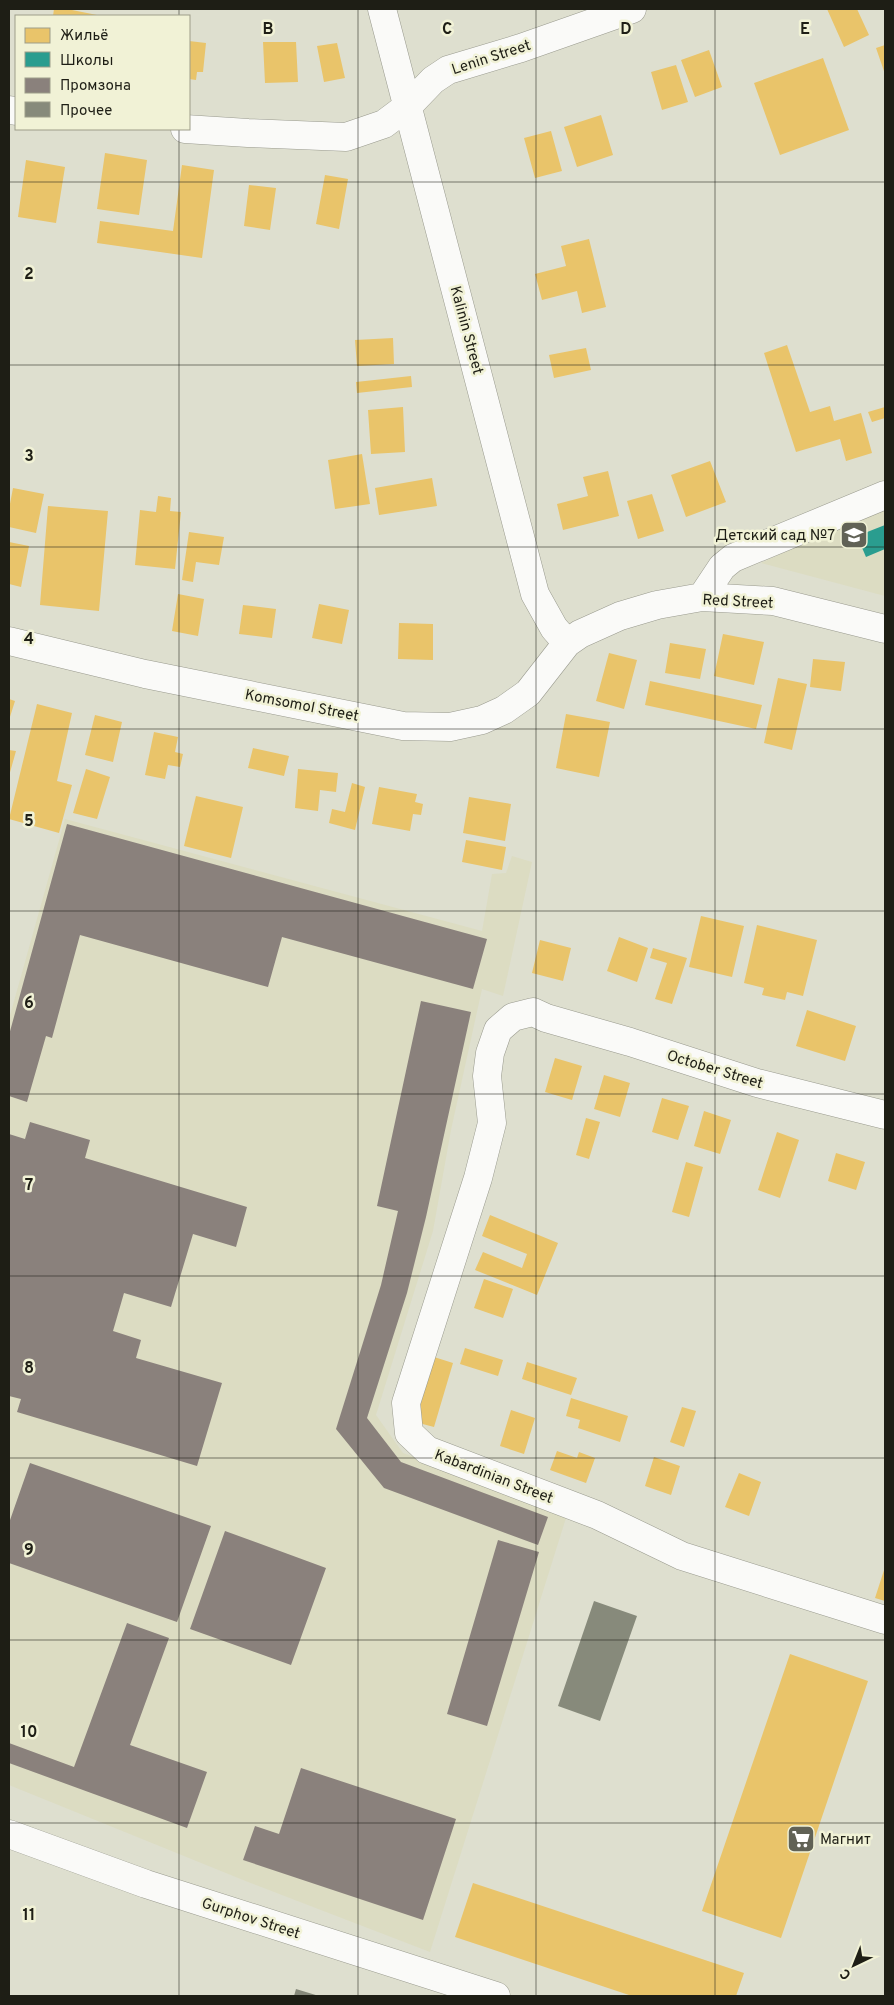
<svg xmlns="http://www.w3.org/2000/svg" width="894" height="2005" font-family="Overpass,sans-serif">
<rect width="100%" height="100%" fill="#dedfcf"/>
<path fill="#dcdcc2" d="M885,506V596L761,563Z
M65,819L482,931L492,874L506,873L512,856L532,862L503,996L482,989L451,1130L433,1231L376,1415L403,1453L504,1491L566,1518L430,1952L248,1882L9,1785V1019Z"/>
<path fill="#e9c46a" d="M54,9H67L102,16H53Z
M827,9H857L869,35L844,47Z
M189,41L206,43L203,72H197L196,80L189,79Z
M263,42H296L298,82L265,83Z
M337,43L345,78L324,82L317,46Z
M885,45V74L876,48Z
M709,50L722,87L695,97L681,60Z
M823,58L849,130L780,155L754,83Z
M676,65L688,102L662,110L651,72Z
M601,115L613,155L577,167L564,127Z
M551,131L562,171L535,178L524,138Z
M105,153L147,160L139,215L97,209Z
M26,160L65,167L56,223L18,217Z
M182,165L214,170L202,258L97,243L100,221L173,231Z
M325,175L348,179L339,229L316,224Z
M249,185L276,188L270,230L244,226Z
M589,239L606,307L582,313L577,291L542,300L535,274L566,266L561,246Z
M393,338L394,364L357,366L355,340Z
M787,345L810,412L830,406L834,421L861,413L872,453L846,461L840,439L796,452L764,353Z
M586,348L591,370L554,378L549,355Z
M411,376L412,387L357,393L356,382Z
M403,407L405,452L371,454L368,410Z
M885,407V418L872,422L868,412Z
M362,454L370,504L335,509L328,460Z
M710,461L726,502L686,517L671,475Z
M608,471L619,516L563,530L557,504L588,496L583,477Z
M432,478L437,506L379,515L375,488Z
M13,488L44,494L36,533L9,527V509Z
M652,494L664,531L638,539L627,501Z
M158,496L171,498L170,511L181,512L175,569L135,565L140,510L156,512Z
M48,506L108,511L99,611L40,605Z
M189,532L224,537L219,565L196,562L193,582L182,580Z
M9,542L29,546L21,587L9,584Z
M178,594L204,599L198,636L172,631Z
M319,604L349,610L342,644L312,638Z
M243,605L276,609L272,638L239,634Z
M399,623L433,624V660L398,659Z
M723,634L764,642L754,685L714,676Z
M670,643L706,649L700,679L665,673Z
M609,653L637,660L624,709L596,701Z
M813,659L845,662L841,691L810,687Z
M778,678L807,684L792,750L764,743Z
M650,681L762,705L756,729L645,705Z
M9,699L15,701L9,720Z
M37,704L72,713L57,781L72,785L59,833L9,819Z
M566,714L610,722L599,777L556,768Z
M95,715L122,722L113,762L85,755Z
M154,732L178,737L175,752L183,754L180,767L168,765L165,779L145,775Z
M253,748L289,756L284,776L248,768Z
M9,750L16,751L9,776Z
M86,769L110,777L97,819L73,813Z
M298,769L338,773L336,792L320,790L318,811L295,808Z
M352,783L365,787L355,830L329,823L332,809L345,812Z
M379,787L417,794L415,802L423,804L421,815L413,814L410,831L372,824Z
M196,796L243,807L231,858L184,846Z
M469,797L511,804L505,841L463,833Z
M466,840L506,847L502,870L462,862Z
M701,916L744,926L732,977L689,967Z
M757,925L817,940L803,996L787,992L785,1000L762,995L764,988L744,983Z
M619,937L648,948L637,982L607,971Z
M540,940L571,948L563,981L532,973Z
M653,948L687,958L672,1004L655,999L667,963L650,958Z
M807,1010L856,1026L845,1061L796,1046Z
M555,1058L582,1066L572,1100L545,1092Z
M604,1075L630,1083L620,1117L594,1109Z
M662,1098L689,1106L678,1140L652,1132Z
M704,1111L731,1120L720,1154L694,1146Z
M586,1118L600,1122L589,1159L576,1155Z
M777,1132L799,1140L780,1198L758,1190Z
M836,1153L865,1162L856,1190L828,1181Z
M686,1162L703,1167L689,1217L672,1212Z
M490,1215L558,1243L537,1295L475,1270L483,1252L522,1268L527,1254L482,1236Z
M484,1279L513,1289L503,1318L474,1308Z
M465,1348L503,1360L498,1376L460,1364Z
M434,1357L453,1363L434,1427L415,1422Z
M527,1362L577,1378L571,1395L522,1379Z
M571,1398L628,1416L620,1442L578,1428L580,1420L566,1416Z
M682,1407L696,1411L684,1447L670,1442Z
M511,1410L535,1418L524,1454L500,1446Z
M557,1451L577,1458L579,1452L595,1458L586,1483L550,1470Z
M654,1457L680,1466L671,1495L645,1486Z
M739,1473L761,1482L749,1516L725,1507Z
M885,1567V1601L875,1598Z
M790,1654L868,1681L781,1938L702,1911Z
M473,1883L744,1973L736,1996H632L455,1937Z"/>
<path fill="#2a9d8f" d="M885,525V549L866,557L857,536Z"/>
<path fill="#8a817c" d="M67,824L487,939L473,989L282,937L268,987L80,935L52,1038L46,1036L27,1102L9,1096V1035Z
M421,1001L471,1012L426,1217L407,1293L367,1418L401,1462L548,1517L538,1545L384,1488L336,1429L381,1285L398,1211L377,1206Z
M30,1122L90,1140L85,1158L247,1207L236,1247L193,1234L171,1307L124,1293L113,1331L141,1340L136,1358L222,1383L197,1466L17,1412L21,1399L9,1396V1134L25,1139Z
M30,1463L211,1526L177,1622L9,1563V1523Z
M225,1531L326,1568L291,1665L190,1629Z
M498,1540L539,1552L487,1726L447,1714Z
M127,1623L169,1638L130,1745L207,1772L187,1828L9,1763V1743L74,1767Z
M301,1768L456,1819L423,1920L243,1860L255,1826L279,1834Z"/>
<path fill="#878a7b" d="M594,1601L637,1616L600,1721L558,1706Z
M296,1989L319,1996H294Z"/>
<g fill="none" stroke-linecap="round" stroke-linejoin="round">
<g stroke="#999a8e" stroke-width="29">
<path id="minor" d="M382,9L535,594L554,628L567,643
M9,110L16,111
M185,129L248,133L346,137L384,124L408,106L433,80L448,70L521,48L632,9
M702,597L722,567L733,558L885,495
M9,641L145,674L403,726L450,727L482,720L504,710L528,693L567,643L580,634L620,616L657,605L702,597L773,601L885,629
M885,1115L757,1083L630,1042L546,1018L533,1012L513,1017L498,1030L490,1053L487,1076L492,1123L478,1178L406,1403L409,1433L427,1450L597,1515L682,1556L885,1620
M9,1834L146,1884L496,1996"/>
</g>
<use href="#minor" stroke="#fafaf8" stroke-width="28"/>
</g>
<path fill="none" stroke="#1e1e15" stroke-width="1" stroke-opacity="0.55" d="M179,9V16M358,9V1996M536,9V1996M715,9V1996M179,129V1996M9,182H885M9,365H885M9,547H885M9,729H885M9,911H885M9,1094H885M9,1276H885M9,1458H885M9,1640H885M9,1823H885"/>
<defs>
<g id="school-square" transform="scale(1.4375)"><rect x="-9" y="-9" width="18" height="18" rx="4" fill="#616256" stroke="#f1f2d6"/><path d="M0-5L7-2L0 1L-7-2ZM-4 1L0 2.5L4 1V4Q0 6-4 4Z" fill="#fff"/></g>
<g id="supermarket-square" transform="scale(1.4375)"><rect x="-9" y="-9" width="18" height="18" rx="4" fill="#616256" stroke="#f1f2d6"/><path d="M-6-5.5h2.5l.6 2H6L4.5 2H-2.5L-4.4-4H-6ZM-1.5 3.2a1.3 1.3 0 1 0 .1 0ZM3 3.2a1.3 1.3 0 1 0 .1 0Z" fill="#fff"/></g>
</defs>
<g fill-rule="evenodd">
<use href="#school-square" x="854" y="535"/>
<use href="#supermarket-square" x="801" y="1839"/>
</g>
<g text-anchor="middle" stroke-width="5" stroke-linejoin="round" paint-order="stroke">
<g font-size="15" fill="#1e1e15" stroke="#f1f2d6">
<text transform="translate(491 57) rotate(-18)" y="5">Lenin Street</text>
<text transform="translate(467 330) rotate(75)" y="5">Kalinin Street</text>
<text transform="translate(738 601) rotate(3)" y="5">Red Street</text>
<text transform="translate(302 705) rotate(11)" y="5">Komsomol Street</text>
<text transform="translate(715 1069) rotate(17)" y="5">October Street</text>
<text transform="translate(494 1476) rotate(21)" y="5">Kabardinian Street</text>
<text transform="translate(251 1918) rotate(18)" y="5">Gurphov Street</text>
</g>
<g font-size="15" fill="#1e1e15" stroke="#f1f2d6" text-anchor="end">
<text x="835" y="540">Детский сад №7</text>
<text x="820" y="1844" text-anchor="start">Магнит</text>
</g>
</g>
<g font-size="16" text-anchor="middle" font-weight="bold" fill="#1e1e15" stroke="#f1f2d6" stroke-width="5" stroke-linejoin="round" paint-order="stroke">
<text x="268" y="34">B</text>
<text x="447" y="34">C</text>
<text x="626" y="34">D</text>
<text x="805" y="34">E</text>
<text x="29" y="279">2</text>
<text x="29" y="461">3</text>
<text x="29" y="644">4</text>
<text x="29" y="826">5</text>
<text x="29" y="1008">6</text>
<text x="29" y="1190">7</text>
<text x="29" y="1373">8</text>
<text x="29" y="1555">9</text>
<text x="29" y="1737">10</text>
<text x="29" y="1920">11</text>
</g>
<rect width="894" height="2005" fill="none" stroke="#1e1e15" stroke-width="20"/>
<rect x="15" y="15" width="175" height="115" fill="#f1f2d6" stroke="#9d9d89"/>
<rect x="25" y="28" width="25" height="15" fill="#e9c46a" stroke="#9d9d89"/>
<text x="60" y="40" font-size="15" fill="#1e1e15">Жильё</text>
<rect x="25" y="52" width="25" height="15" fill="#2a9d8f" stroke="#9d9d89"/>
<text x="60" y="65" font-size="15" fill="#1e1e15">Школы</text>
<rect x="25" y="78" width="25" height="15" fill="#8a817c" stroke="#9d9d89"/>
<text x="60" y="90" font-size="15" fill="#1e1e15">Промзона</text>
<rect x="25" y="102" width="25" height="15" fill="#878a7b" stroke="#9d9d89"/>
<text x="60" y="115" font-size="15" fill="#1e1e15">Прочее</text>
<g transform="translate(854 1965) rotate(223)" stroke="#f1f2d6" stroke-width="4" paint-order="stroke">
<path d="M0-4L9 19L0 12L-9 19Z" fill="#1e1e15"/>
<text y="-8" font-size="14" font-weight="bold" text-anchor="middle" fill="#1e1e15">С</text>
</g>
</svg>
